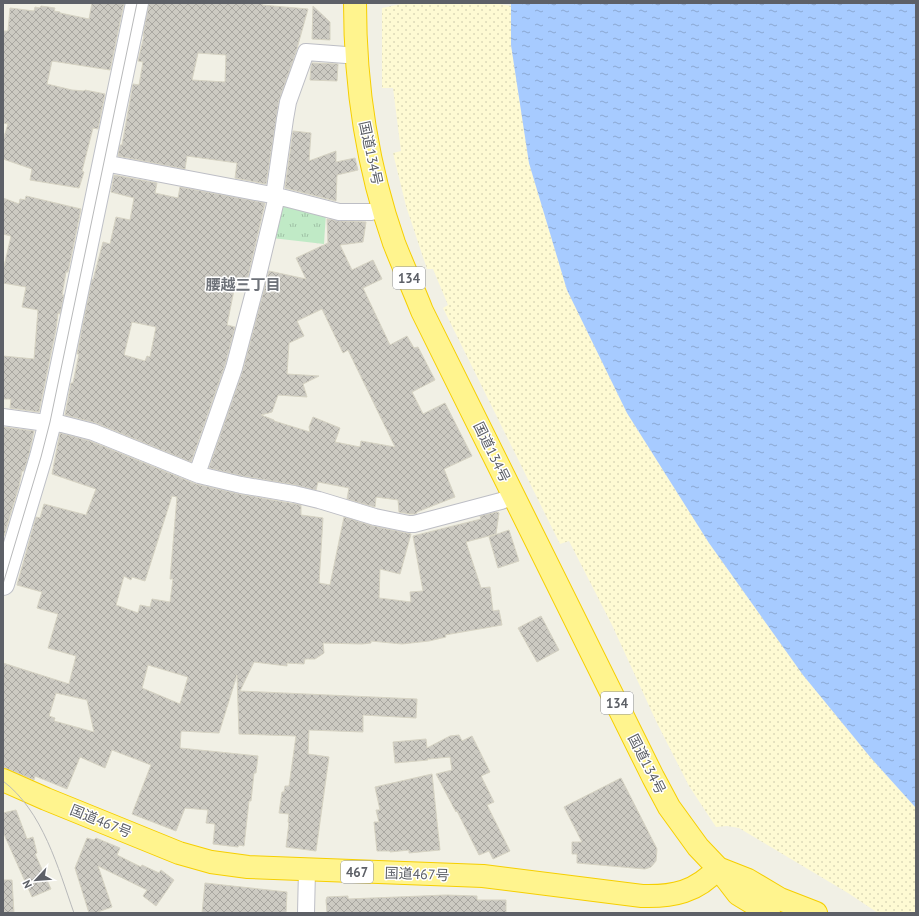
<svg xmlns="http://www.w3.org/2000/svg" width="919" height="916" font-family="'PT Sans','Noto Sans JP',sans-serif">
<defs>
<pattern id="sand-dots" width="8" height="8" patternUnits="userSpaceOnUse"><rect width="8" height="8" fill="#fefad3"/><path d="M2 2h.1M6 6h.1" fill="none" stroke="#dcd9b8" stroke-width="1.8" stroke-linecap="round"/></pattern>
<pattern id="park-tufts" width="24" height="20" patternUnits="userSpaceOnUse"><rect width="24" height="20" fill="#c0eac6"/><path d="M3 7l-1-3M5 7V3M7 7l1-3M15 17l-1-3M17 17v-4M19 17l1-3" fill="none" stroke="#9fc1a5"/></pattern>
<pattern id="water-ripples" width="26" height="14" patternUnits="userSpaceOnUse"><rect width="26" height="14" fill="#a7cbff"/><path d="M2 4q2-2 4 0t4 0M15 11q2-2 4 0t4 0" fill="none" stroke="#8ba8d2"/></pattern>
<pattern id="building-cross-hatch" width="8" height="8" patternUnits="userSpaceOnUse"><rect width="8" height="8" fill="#cccac2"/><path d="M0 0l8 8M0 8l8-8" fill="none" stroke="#a9a7a1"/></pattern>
</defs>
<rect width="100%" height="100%" fill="#f1f0e5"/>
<path fill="url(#sand-dots)" d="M406,3H493L511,6V45L529,163L567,290L627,413L709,543L803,675L871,758L916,808V913H878L848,893L739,828L727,826L716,827L689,786L656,721L612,625L569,541L560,544L443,308L448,305L433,269H427L406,206L393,153L401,151L393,88H382V8Z"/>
<path fill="url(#park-tufts)" d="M279,205L326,213L324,244L272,238Z"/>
<path fill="url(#water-ripples)" d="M511,3H916V808L871,758L803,675L709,543L627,413L567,290L529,163L511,45Z"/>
<path fill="url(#building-cross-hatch)" stroke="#d6d3c3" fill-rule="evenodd" d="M92,3H124L110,70L52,61L47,84L72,90L84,91L85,90L105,94L98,129L93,128L82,171L84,172L79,188L30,180L32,169L3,159V140L8,124L3,123V31H8L10,8L34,11L35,7L40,8L41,6L55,8L54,11L60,12V13L89,19Z
M149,3H263L262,5L308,9L296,52L279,100L266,184L235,178L237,163L187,156L185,169L118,156L120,145H122L133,84L139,85L143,62L138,61L144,36H143ZM198,53L226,55L225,82L192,80Z
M313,6L330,22V40L312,39Z
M312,63L338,64L337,81L310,80L311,67Z
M293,131L311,133L309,161L336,151V162L355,158L358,170L337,175L336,201L285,188Z
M114,175L157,183L155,193L178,198L180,187L265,203L247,281L236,280L227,325L235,327L225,365L191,462L96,423L65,415L71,383H73L79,354H77L92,279L93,280L103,242L110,244L116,217L130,220L134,198L111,192ZM132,322L156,327L150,357L147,356L145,361L124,355Z
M26,196L81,209L68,272H66L62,295H64L60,314L58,313L56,329L39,412L10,408L11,399H3V356L34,359L38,310L22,307L26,287L3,283V271L11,236L3,234V198L19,204L20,199L25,200Z
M327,219L339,221L366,222L363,242L340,245L352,270L373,260L382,279L363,288L390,345L407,336L414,348L418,347L435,380L412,392L423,414L445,403L472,456L444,469L455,497L417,512L416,514H410L399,512L398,500L376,497L375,507L347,499L349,488L318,482L316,490L296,485L243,476L209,468L243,370L269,271L306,279L296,258L328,243ZM322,309L343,353L348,350L395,447L361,441L360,447L335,442L340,428L313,417L309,427L310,432L274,421V420L261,415L272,412L278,395L307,397L303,384L319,376L287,374L289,343L304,336L297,321Z
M3,427L34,431L29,454L24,471H22L19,486L4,536H3Z
M60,433L90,441L196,484L239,494L301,505V515L323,518L319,583L330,585L344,517L373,526L411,534L400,574L380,569L379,598L411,602L410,592L423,591L413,536L481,519L480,516L497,512L499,513L496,534L466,542L481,588L490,587L493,611L499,610L502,625L445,635L446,637L429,641L402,644L371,641V643L362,644L323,643L324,653L315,659H305L304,664L287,663V666L254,662L240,691L417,699L416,718L363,715V732L309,730L308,754L329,757L316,851L286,847L289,823L288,822L289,814L279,813L282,792H284L285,786H289L296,736L239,734L237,675L219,733L181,731L180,748L258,756L256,773H254L251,801H249L244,846L239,845L238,847L213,844L215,824L206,823L208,810L185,808L176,831L132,814L151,765L112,750L105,768L80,757L67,789L35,776L34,780L3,767V663L69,684L76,656L48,648L58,614L37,608L42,592L17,585L36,517L40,518L44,504L86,515L96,489L52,474ZM172,496L177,497L170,579H173L170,602L152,599L150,607L140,605L138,613L116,605L124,576L131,580L132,577L145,581ZM148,665L188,677L180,704L142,688ZM56,693L87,700L94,732L54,721L55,718L49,716Z
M509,530L519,561L498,568L489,537Z
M541,616L559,650L537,662L518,628Z
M459,735L462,741L472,736L490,772L481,776L494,802L487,805L510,851L493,859L489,851L479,855L457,811L456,812L436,774L452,770L450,757L429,759L428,758V760L395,763L393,742L426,739L427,748L450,736Z
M432,774L440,850L409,853V850L390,852V851H377L374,822H379L376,810H380L375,787Z
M621,778L657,849L656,861L651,867L645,869L577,863V854H572V842H582L564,807Z
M16,810L27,839L33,837L37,853L35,854L51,889L32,897L3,832V813Z
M87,838L94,840L96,838L120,848L117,855L141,867L142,865L159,873L161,870L174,880L156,906L143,896L147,890L98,866L112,907L95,913H89L75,868Z
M3,880H12L14,913H3Z
M205,883L287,892L286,913H202Z
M446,895L477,896V900H506V913H327L326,900L327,897L348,896V899Z"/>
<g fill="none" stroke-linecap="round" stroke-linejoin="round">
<g stroke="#bdbec5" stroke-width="18">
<path id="street" d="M104,163L277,196L339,212H371L384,209
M274,196L285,119L288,102L306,52L346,55L356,53
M3,417L39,422H50L62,424L93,432L199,475L241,485L294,494L319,500L375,517L409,524H414L501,501L514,496
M197,474L234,368L255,288L277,196
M306,913L307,870"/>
</g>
<g stroke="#bec0c7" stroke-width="24">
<path id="secondary" d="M3,584L41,457L50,422L137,3"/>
</g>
<g stroke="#f6cf00" stroke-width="24">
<path id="highway" d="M355,3C355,85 367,166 394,243C403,266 413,288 422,311L653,777L669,807L698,847L718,868L738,894L769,913
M3,780L46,799L179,853L211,862L248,867L483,876L642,896C673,897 697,892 718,868
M720,869L748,880L780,899L816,913"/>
</g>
<use href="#street" stroke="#fff" stroke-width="16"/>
<use href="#secondary" stroke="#fff" stroke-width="22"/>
<use href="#highway" stroke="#fff48e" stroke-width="22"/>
<path stroke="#b8b9ba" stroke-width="1" d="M3,584L41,457L50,422L137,3
M3,781C43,811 58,868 74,913"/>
</g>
<g text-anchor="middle" stroke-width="3" stroke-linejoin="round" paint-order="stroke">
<g fill="#fff" stroke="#8e9095" stroke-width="1">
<rect x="393" y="267" width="32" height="22" rx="3"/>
<rect x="601" y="692" width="32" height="22" rx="3"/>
<rect x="341" y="861" width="32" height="22" rx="3"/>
</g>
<g font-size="13" font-weight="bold" fill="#5d6067">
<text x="409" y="283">134</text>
<text x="617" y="708">134</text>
<text x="357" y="877">467</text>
</g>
<g font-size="14" fill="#5d6067" stroke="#fff">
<text transform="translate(371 153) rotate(78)" y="5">国道134号</text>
<text transform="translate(492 452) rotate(64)" y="5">国道134号</text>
<text transform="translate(647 764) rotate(63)" y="5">国道134号</text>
<text transform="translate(101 821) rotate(22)" y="5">国道467号</text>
<text transform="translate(417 874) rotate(2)" y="5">国道467号</text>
</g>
<g font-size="15" font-weight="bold" fill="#6e7279" stroke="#fff">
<text x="243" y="290">腰越三丁目</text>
</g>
</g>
<rect width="919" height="916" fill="none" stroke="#5d6067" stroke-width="8"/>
<g transform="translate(36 880) rotate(244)" stroke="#ffffff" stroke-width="3" paint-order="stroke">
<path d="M0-3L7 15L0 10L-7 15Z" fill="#5d6067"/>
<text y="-6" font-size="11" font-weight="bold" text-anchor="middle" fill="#5d6067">N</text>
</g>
</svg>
